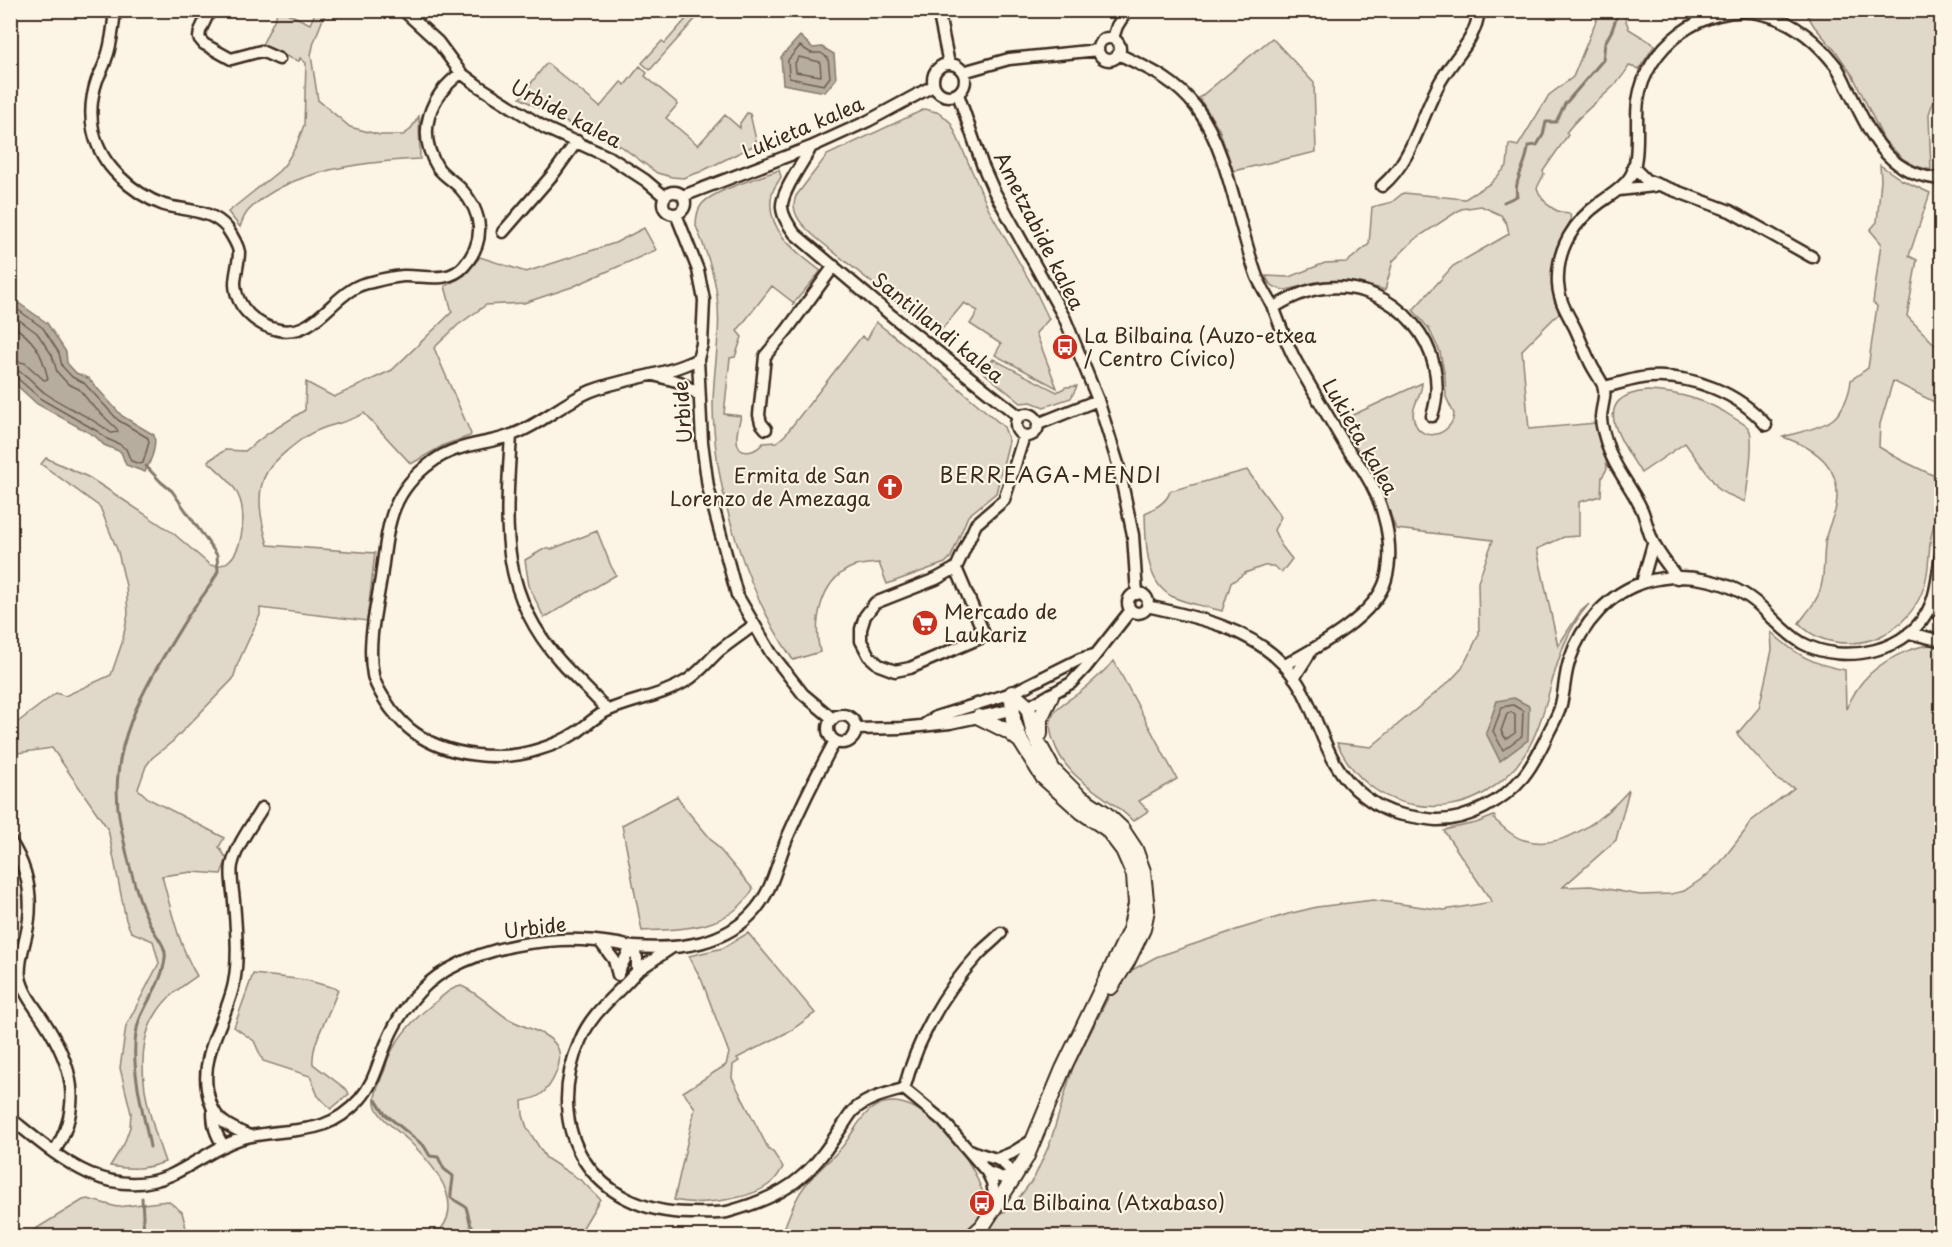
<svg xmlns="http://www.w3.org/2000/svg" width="1952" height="1247" font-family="'Playpen Sans',sans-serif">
<rect width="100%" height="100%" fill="#fcf5e5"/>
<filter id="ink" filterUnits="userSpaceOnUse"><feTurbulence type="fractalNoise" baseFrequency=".0167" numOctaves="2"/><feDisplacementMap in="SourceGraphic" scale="12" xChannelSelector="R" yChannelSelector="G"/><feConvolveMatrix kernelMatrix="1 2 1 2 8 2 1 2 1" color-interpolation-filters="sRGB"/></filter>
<g filter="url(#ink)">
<path fill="#e0d8c8" stroke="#8e8173" stroke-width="1.5" d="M277,11H283L310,24L316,11H326L314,42L311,55L318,100L350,127L380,135H403L410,130L419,116L420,159C366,162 289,169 249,210C245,214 242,221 240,227L228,212L279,171L286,163L296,146L304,125L306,63L300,58L299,61L290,58L262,45L276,16Z
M690,11L697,17L650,70L642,63L662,41L665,43L687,18L686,17Z
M1600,11H1626L1624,15L1629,29L1655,45L1639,69L1629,66C1614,93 1584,107 1566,133L1568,135L1543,171L1544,174L1537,188C1542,202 1554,213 1570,214C1573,226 1561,237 1557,248C1550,271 1552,291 1559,313L1522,350L1529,429L1596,423L1606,456L1607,469L1602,477L1601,496L1579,502V536L1564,537L1537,549L1558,646L1580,612L1589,604C1538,660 1560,748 1486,792C1466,805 1440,809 1416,805C1379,800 1352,776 1337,743L1371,747L1451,680L1462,668L1479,634L1478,582L1493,540L1396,529L1377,479L1344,428L1342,420L1422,383C1422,396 1410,407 1414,420C1420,444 1452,436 1454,414L1446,397L1445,377L1440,352L1429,329L1413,310L1453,266L1509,234L1507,224L1501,215L1481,206L1461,209L1415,239L1393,261L1385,290C1362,283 1340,278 1316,282C1305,284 1294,290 1284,290C1276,289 1268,284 1266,276L1289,277L1325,263L1347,262L1369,244L1372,207L1392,202L1403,193L1465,199L1491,183L1507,166L1509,144L1518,146L1549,95L1573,77Z
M1805,11H1941V78L1929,114L1931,170L1916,166L1903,159L1884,140L1853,76L1837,53L1814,26Z
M1272,38L1314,83L1316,152L1233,171L1219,129L1199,98Z
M547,63L600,107L621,82L625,85L640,66L647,73L645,76L676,102L677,105L666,118L698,145L725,115L740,128V123L747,113L750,114L757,144L700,172L683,178L672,177L657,173L622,147L559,119L520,98C530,86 537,74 547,63Z
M925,109L940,113L951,123L989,210L1035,290L1049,319L1036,333L1057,388L995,355L1001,344L970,324L978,311L964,303L937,335L820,241C807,230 788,215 796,196L827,155Z
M1880,165L1902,180L1930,193L1909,256L1917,260L1907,316L1941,351L1942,406L1893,381L1880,424L1879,447L1901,460L1941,479C1942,499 1935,517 1931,537C1929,549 1929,562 1927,574C1921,611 1891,641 1852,643C1832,644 1812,638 1799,623C1804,616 1811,608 1815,601C1827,582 1822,558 1826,537C1828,528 1832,519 1835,511C1845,469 1818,449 1783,437C1796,433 1824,427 1833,419C1843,411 1850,393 1851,380L1868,368L1877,306L1873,303L1881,243L1870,230L1877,222L1881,180Z
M779,170L781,177C778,183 773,188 772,194C764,229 797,253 821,271L792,305L794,303L772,286L737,331L742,337L735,357L730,358L724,414L741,416C739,424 736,433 737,441C739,458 756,452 763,443L777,442L785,435L862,336L867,340L876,322L948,379L1004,427L1009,441L996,493L968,516L951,557L945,563L887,584L879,563C869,564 859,564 850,568C820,582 813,623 820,652L793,660C745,589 714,491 713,405C713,369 722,332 717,296C714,271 705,249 696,226C696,218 697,210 702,204C714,190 761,177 779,170Z
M644,228L656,250L572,287L524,303L486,305L458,325L434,348L471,434L470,436L444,445L411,464L364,413C351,422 336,423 321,429C309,433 299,441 289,449C281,456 272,463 267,472C254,493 262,524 268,545L375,553L367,621L260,608V615L238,663L233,679L172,742L152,758L146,766L138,789L149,799L221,836L224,838L219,847L227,859L221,874L192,872L162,876C171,910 179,946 197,976C181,987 166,997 156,1014C129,1055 150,1120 165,1162C146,1169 130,1170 110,1166L124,1144L130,1127L131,1113L120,1068L126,1026L159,963L153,941L131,932L126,920L108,829L52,748L11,754L10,728L56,693L65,696L111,675L122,643L128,614L126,586L118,552L100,507L41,464L46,458L88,477L110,491L173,533L210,565C242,573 248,517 239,497C233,482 219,472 208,461L225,450L245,451L267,434L305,410L306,382L334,397L392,370L452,312L445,286L465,275L480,257L526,272L615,243Z
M993,359L1057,392L1066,387L1077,386L1071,398L1044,407L1031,402L1021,403L978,368L980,364L987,368Z
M1647,391C1678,392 1708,400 1734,418C1738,421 1746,424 1749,429C1755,439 1747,489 1745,502L1720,491L1685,443L1641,473C1623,443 1586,397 1647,391Z
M1247,470L1281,517L1274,530L1281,545L1292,559L1282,572L1273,566H1264L1245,573L1231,583L1222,611C1206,606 1187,604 1173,597C1144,583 1146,539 1145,513C1154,509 1168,501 1170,491Z
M597,531L611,566L616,575L544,618L529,586L525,560L544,549H552Z
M1771,632C1796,655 1812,664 1845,670L1846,709C1851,699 1856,689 1863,681C1881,660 1914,644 1941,644V1236H781C788,1220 793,1201 804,1187C815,1172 830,1161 842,1147C852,1135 858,1120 870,1110C898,1088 934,1117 953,1139C961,1150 969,1162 975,1174C982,1189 985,1202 998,1213L1004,1212L1011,1208L1034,1178L1050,1143L1073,1067L1114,986L1132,970L1156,957L1239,929L1288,914L1317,907L1373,900L1444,910L1492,902L1444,831L1448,829L1476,823L1494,816L1495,817L1494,819C1503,827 1513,837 1524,840C1564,852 1605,817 1629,790L1616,840L1563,887L1591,886L1640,895L1671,894L1684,891L1706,876L1720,863L1745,831L1750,822L1794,788L1779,781L1737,734L1759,708L1772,650Z
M1114,661L1177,779L1139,801L1148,811L1133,821C1104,791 1067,783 1053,740C1049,729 1049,718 1057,709C1063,702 1072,698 1080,692C1092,683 1103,672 1114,661Z
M677,796L684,807L753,889C730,930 683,929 642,931L622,825Z
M748,933L815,1013L790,1031L737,1058L739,1061L733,1065L732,1078L769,1150L773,1152L783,1167C780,1172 777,1178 772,1182C752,1200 699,1206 674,1200L695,1108L683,1092L726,1065L729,1053L702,981L689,956L723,948Z
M253,974L306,980L338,989C331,1013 311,1041 313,1064L347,1090L349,1094L331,1109L318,1096L310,1076L263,1061L254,1041L234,1027Z
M461,986C476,991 493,1009 507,1018C521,1027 546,1031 556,1045C566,1059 552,1087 540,1095C534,1099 528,1100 522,1101L523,1115L527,1128L546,1158L582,1181L600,1199L578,1236H402L441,1229C465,1199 430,1161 408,1140C397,1130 382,1121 376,1107C372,1097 379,1086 382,1076C385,1071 386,1065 388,1059C398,1035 418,1015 438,1000C445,994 451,988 461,986Z
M88,1199L117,1207L168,1201L182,1212L188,1236H24L83,1200Z"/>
<path fill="#b7ad9e" stroke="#85796b" stroke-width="1.5" d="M800,36L813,48L822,47L834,54L836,79L825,92L783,84L781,57Z
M10,297L47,323L66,352L67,363L76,373L88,378L122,416L154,435C157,447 151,460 145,472L126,465L121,452L104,445L95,436L37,404L11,380Z
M1514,698L1529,706L1528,740L1500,761L1486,733L1497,701Z"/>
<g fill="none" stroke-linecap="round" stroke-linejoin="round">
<path stroke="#6d5e51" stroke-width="1.5" d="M800,46L811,53H821L828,58L830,77L824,85L789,78L788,60Z
M799,57L820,62L821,76L796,72L795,63Z
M10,304L43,328L59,353L62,366L72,377L84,383L118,420L148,438L149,442L143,463L140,464L131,461L126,449L119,444L107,439L97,431L41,399L17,378L10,376
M10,313L37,333L52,355L57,372L68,384L79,389L91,404L117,429L118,432L111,433C91,416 66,408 45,393C34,385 25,370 10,369
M10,324C34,339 42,352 48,379L44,380L25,363L10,360
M1513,705L1523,711L1522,736L1503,750L1493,731L1502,707Z
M1511,712L1515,715V733L1506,739L1501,731L1507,714Z"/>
<path stroke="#85796b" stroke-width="3" d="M1504,202L1517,196C1513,180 1528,163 1528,146L1537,145L1543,135L1546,122H1556L1565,104L1603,60L1605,43L1612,30L1619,10
M146,466L161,482L172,491L217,555L218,571C211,588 198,601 188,616C150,679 105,744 120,822C126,853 136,898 151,926C156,936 167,947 165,958C163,981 147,1000 139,1021C127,1058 143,1109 150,1147
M376,1100L385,1114L424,1146L430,1156L438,1157L444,1169L453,1176C453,1184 450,1193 451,1198L466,1207L471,1226L487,1236
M142,1198L144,1236"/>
<g stroke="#3b2a1e" stroke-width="15">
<path id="minor" d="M115,10C113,27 112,44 106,59C104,67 100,73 97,80C85,115 92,150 119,176C132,189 147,199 164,205C186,211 211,209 227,228C231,234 238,246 239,252C239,263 235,274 235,284C236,308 257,326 279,330C311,336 327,305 351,290C357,286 365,283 372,282C382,279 393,277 403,276C423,275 448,284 464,266C486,241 483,213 461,189C454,181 445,177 438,168C415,132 430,96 461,73
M210,10L200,31L199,38L204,44L231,59L261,51L279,59
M403,10L438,42L461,73L480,87L545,128L611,158L645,180L664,196
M938,10L949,64
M1113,38L1117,26L1127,10
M1098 49a11 11 0 1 1 22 0a11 11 0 1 1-22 0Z
M1118,54C1149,69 1174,79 1196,107C1228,149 1238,226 1257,277C1262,288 1269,298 1274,309C1281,327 1287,346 1297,363C1313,391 1329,418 1345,445C1351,455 1360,464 1366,475C1384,504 1395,546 1386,579C1376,616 1316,648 1285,665
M933 80a16 16 0 1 1 32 0a16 16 0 1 1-32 0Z
M963,72L1009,59L1098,50
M958,94L982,164L994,191L1065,319L1098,400L1118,464L1133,535L1137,594
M811,147C804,162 780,193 782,208C783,218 790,227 795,234L892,316L1020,417
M1633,167L1646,180L1730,211L1812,257
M1382,186C1413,160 1421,116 1440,82C1454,57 1476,41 1479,10
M1619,190L1654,186
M663 203a11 11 0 1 1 22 0a11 11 0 1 1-22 0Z
M683,196L811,147L868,121L933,86
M676,214L698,270L704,300L702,344L698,359L702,442L708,487L737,595L771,653L803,694L833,719
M503,232L554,173L577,141
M1273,308C1289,298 1305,290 1324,288C1394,279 1454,348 1432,416
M698,359C662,377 627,377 591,391C562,403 539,426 509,436C483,445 455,444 432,462C388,494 388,528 381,578C376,609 367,643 373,675C375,686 384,699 391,709C398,718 405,726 415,733C447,756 499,762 537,750C551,746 565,740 577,732C587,725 597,715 609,710C635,699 662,696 686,681C698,674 708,661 719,651C730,642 742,634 754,625
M657,376L680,382L699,395
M1604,387C1619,384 1634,378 1649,377C1691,374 1739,393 1766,425
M1016 425a11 11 0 1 1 22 0a11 11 0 1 1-22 0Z
M1038,424L1098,400
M766,429L761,423L759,415L765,356L787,330L834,266
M511,435C506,522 497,590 560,661C575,678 592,693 607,710
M956,568L985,636L910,668L895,671L879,665L869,656L861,641V629L865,616L875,603L936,579L956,568L976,524L1004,500L1024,436
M1677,578C1669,566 1658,554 1653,542C1648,531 1646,520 1642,510C1631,486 1613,467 1606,441C1604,434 1601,425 1601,418C1601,408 1607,394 1603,385C1600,379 1596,373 1593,368C1586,355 1581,341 1575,328C1567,313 1559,301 1558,284C1556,249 1574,221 1601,202C1611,195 1623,188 1630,177C1641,160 1635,121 1638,101C1646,46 1703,4 1758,13C1791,19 1816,40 1836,66C1840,72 1844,80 1847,87C1870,131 1884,175 1942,179
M1642,583L1653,544
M1128 603a10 10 0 1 1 20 0a10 10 0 1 1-20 0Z
M1932,602L1942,620
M1147,606C1196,617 1247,627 1283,664C1321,702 1317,761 1364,796C1376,805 1387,812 1403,815C1414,817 1425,819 1436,820C1468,821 1504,800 1523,777C1533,765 1539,752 1546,738C1550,728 1557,718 1560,708C1565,692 1564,675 1570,659C1581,625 1610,592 1645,582C1683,571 1731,579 1760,606C1774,619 1785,633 1802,643C1844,666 1912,652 1931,604C1938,588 1938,567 1942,550
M1909,633L1942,641
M1294,678L1310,653
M1028,707L1071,683L1086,667L1131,610
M828 729a14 14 0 1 1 28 0a14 14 0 1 1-28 0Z
M925,724L936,717L1012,693L1080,659L1094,655
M856,729L901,728L950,723L1011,710
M10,841C30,871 34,902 26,936C23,949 18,964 20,977C23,993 35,1007 44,1021C72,1064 84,1105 54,1152
M601,943L614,960L618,975
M637,971L671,948
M618,973L631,947L637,958V971C617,995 592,1011 580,1041C541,1130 593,1213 691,1213C703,1213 716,1214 727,1212C753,1205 781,1195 801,1177C817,1164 829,1146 841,1128C845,1123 849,1115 854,1110C867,1098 888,1093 904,1089L943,1121L987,1172L992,1182L996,1206
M904,1089C917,1040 943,993 978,955C985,947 994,941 1001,933
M213,1110C213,1125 215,1134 224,1146
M10,1118C56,1155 107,1203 171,1175C197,1163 219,1144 247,1137C291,1126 324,1139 360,1099C375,1082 378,1062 387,1042C399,1013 420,985 447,970C480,951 522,942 560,940C579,939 600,941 618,944C624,945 629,947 634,947C679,950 726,945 756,909C774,887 777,862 788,836C802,804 818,772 835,741
M250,1136C224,1125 212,1119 207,1089C201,1051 227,1019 234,983C239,956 236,929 234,901C233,890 230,875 232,865C237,844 252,825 262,808
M970,1150C992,1161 1001,1153 1015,1178
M997,1159L1012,1153L1033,1140
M987,1172L1000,1177L1015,1178"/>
</g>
<g stroke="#3b2a1e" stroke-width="18">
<path id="tertiary" d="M1012,693L1028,707L1034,735L1053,770L1079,796L1105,813L1121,828L1135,849L1143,871L1147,910L1143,929L1127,962L1111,987
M979,717L1009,732L1019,740
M1040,734V719L1051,696
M972,1236L982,1227L1026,1158L1063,1069L1130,930L1136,904L1134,875L1123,850L1107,829L1082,812L1043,777L1021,742L1013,720L1012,693"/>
</g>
<use href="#minor" stroke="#fcf5e5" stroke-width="10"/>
<use href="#tertiary" stroke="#fcf5e5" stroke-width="14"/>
</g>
</g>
<defs>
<g id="bus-disc" transform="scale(1.35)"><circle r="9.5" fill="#c8321e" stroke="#fcf5e5"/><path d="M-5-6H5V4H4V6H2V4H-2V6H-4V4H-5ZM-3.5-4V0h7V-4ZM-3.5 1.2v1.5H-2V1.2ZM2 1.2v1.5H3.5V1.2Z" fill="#fff"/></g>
<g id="church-disc" transform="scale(1.35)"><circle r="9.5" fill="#c8321e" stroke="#fcf5e5"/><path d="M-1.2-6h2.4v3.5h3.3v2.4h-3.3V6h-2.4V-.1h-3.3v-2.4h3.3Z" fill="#fff"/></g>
<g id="supermarket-disc" transform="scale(1.35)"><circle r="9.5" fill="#c8321e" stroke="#fcf5e5"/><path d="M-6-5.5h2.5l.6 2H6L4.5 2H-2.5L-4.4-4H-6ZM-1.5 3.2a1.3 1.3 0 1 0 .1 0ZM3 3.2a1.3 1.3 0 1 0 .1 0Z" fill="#fff"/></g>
</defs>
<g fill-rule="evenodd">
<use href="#bus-disc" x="1065" y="347"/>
<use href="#church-disc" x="890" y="487"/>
<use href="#supermarket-disc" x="925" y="623"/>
<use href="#bus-disc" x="982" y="1203"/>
</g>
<g text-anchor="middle" stroke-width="4.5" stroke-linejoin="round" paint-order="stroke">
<g font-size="20" fill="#3b2a1e" stroke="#fcf5e5">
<text transform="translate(566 114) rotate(28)" y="7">Urbide kalea</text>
<text transform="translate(803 128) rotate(-23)" y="7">Lukieta kalea</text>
<text transform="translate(1039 231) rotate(63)" y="7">Ametzabide kalea</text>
<text transform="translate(938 328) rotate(39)" y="7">Santillandi kalea</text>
<text transform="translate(683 412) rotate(-94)" y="7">Urbide</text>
<text transform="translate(1360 437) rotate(60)" y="7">Lukieta kalea</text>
<text transform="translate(535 928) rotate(-7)" y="7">Urbide</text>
</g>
<g font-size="20" fill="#3b2a1e" stroke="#fcf5e5" text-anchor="start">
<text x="1084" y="343">La Bilbaina (Auzo-etxea<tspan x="1084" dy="23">/ Centro Cívico)</tspan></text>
<text x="870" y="483" text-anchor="end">Ermita de San<tspan x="870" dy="23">Lorenzo de Amezaga</tspan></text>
<text x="944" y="619">Mercado de<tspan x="944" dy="23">Laukariz</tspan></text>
<text x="1002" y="1210">La Bilbaina (Atxabaso)</text>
</g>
<g font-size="21" letter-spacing="1.5" fill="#3b2a1e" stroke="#fcf5e5">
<text x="1051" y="483">BERREAGA-MENDI</text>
</g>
</g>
<rect width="1952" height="1247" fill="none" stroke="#fcf5e5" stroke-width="36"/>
<rect x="18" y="18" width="1916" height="1211" fill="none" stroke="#3b2a1e" stroke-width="2" filter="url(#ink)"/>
</svg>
